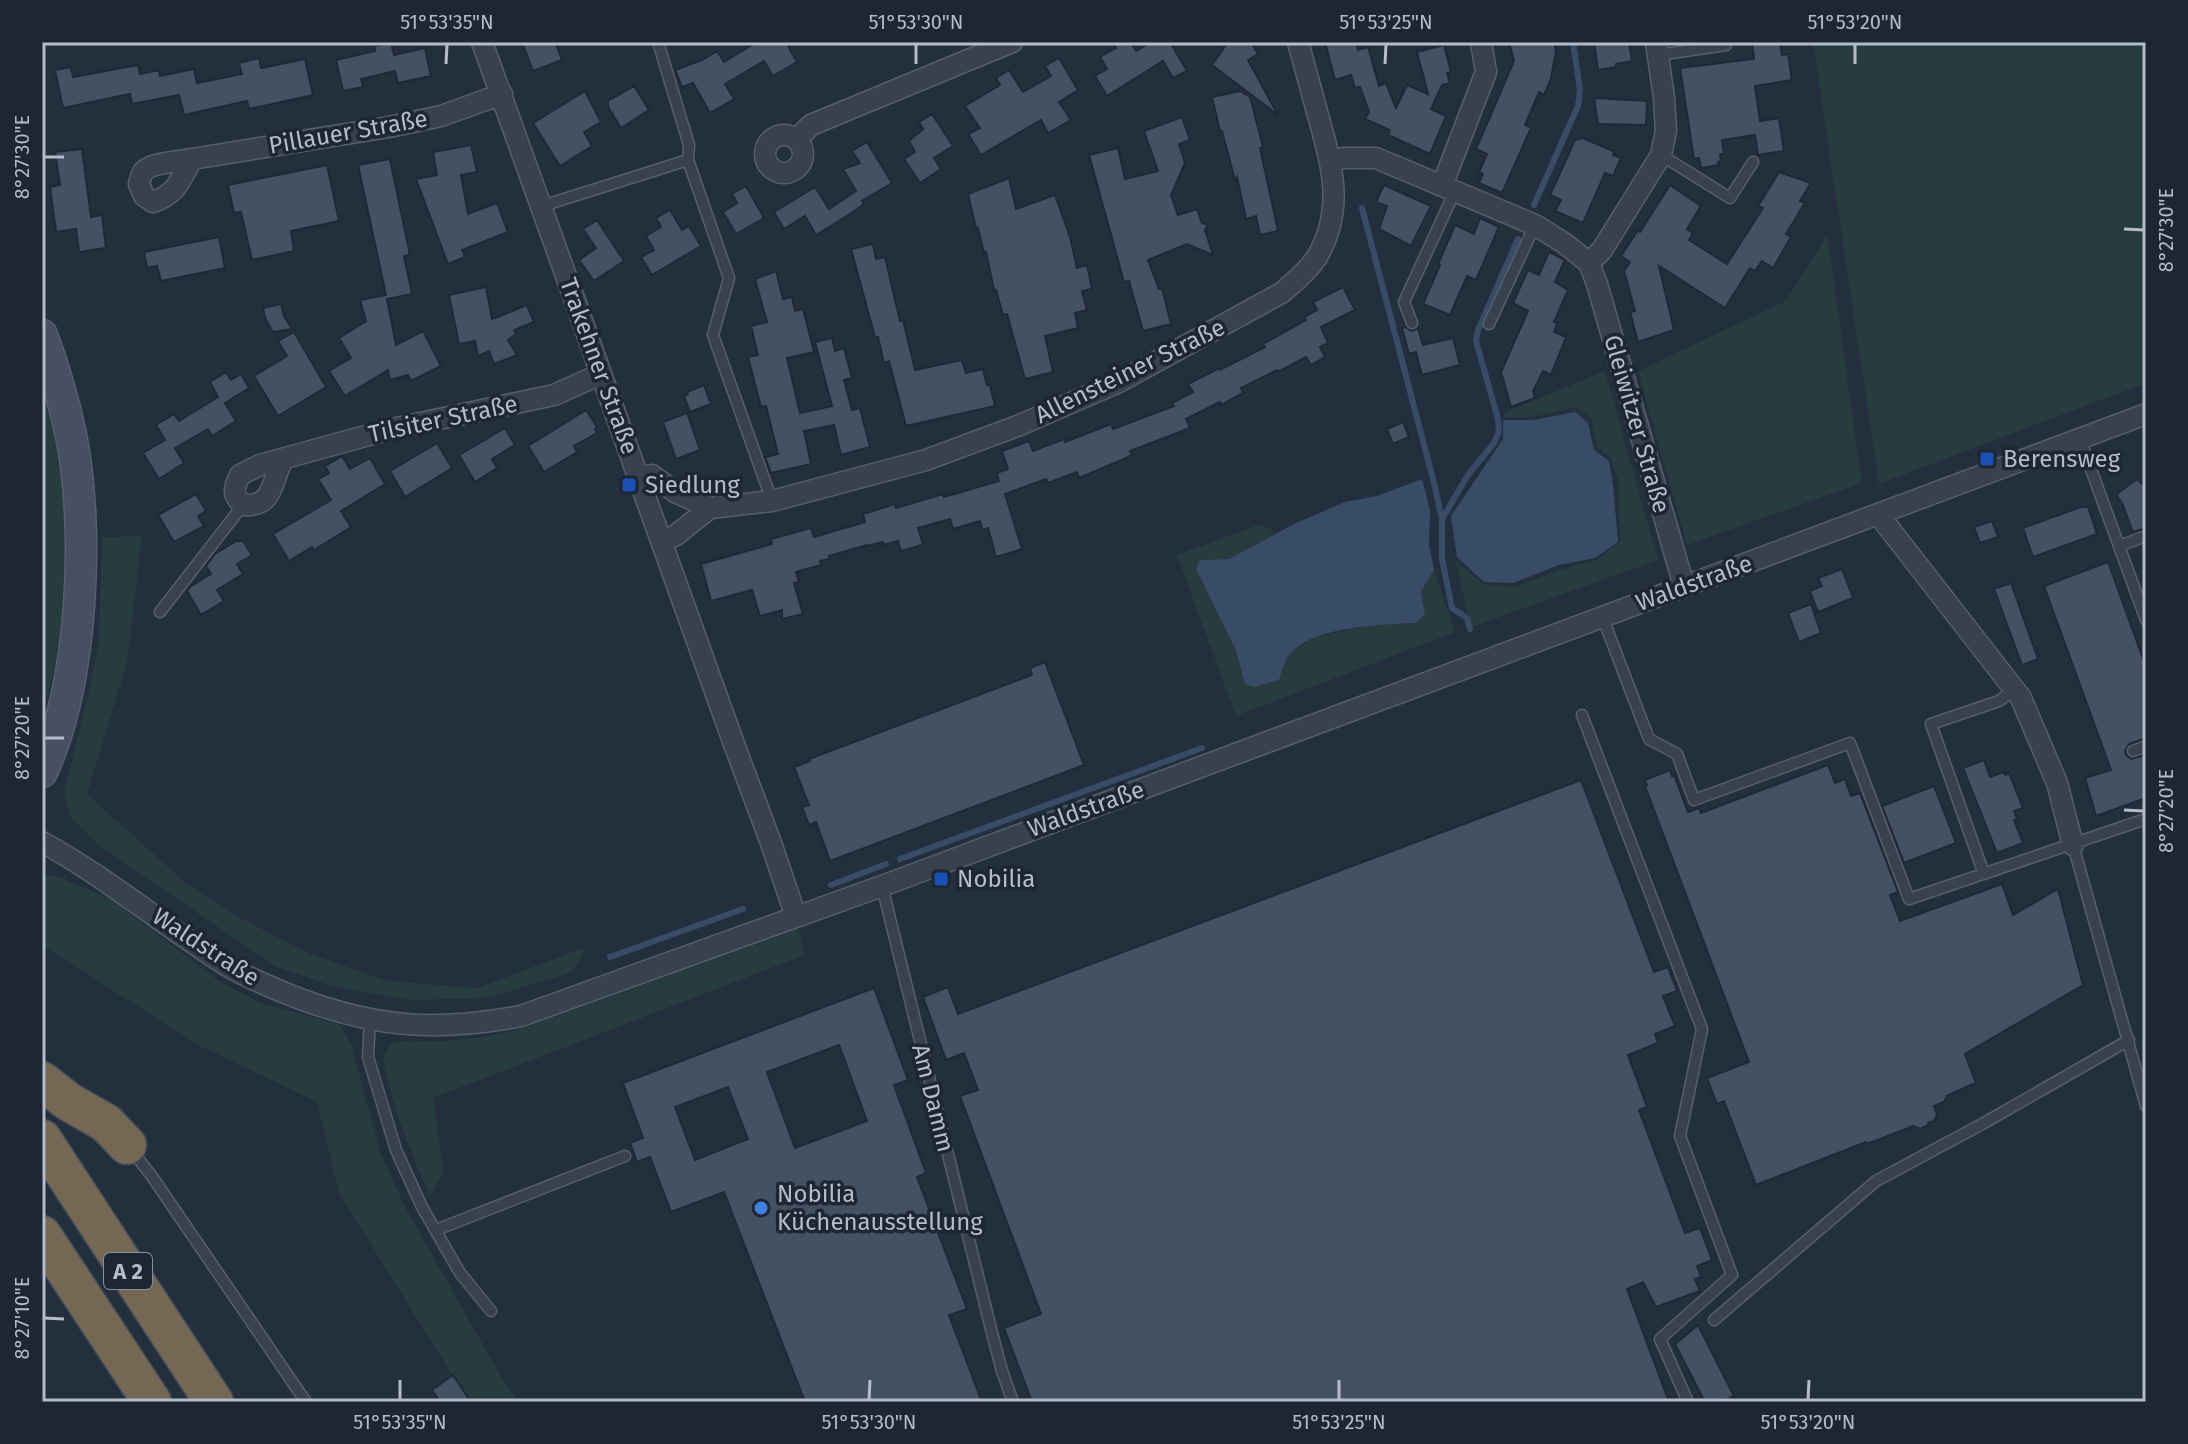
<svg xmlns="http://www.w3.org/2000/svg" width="2188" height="1444" font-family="'Fira Sans',sans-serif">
<rect width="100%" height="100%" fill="#242f3e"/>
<path fill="#263c3f" d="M1813,42H2146V383L1879,484Z
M1827,235L1862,483L1687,545L1638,371L1786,301Z
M1605,371L1658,560L1471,627L1456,562L1484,584L1514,587L1560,570L1596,560L1620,542L1618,480L1611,458L1597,447L1592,420L1577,407L1533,417H1504L1506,412Z
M42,386C74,493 74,610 42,716Z
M1261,524L1276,533L1229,559L1200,560L1196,569L1236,650L1245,684L1283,664L1294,649L1315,637L1372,625L1416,623L1425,614L1421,591L1434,570L1455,632L1236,716L1177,555Z
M142,535L127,663L87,794L186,883L242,919L313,955L388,981L478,988L586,947L573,972L487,998L409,1000L332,986L275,966L101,847L70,817L64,793L89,691L99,640L102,538Z
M42,876H56L110,899L222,983L261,1003L340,1025L351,1044L380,1152L406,1209L503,1380L518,1402H469L339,1193L317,1102L200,1046L42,945Z
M798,929L805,955L433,1098L444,1173L430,1196C419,1172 379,1076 385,1054C386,1050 389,1047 391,1043C409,1039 425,1042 443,1041C475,1039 495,1036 526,1027Z"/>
<path fill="#394c67" d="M1575,412L1588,423L1594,450L1609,461L1613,485L1618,542L1595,558L1559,565L1513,583L1484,582L1457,557L1451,516L1503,439V420H1533Z
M1422,479L1430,510L1429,545L1434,570L1421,591L1425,614L1416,623C1385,624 1315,627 1293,651C1285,659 1282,669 1279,680L1254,687L1245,684L1236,650L1196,569L1200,560L1229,559L1294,524L1345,502L1377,496Z"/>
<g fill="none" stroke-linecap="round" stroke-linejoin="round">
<path stroke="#394c67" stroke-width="6" d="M1534,205L1578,106L1580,90L1573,42
M1362,208L1433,479L1442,519
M1470,629L1467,618L1452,608L1442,559V519L1468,475L1494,443L1499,432L1498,419L1476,341L1478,330L1518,239
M900,859L1202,748
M831,885L886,864
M610,957L743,909"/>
</g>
<path fill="#455162" stroke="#1f2835" stroke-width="2" fill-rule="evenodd" d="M522,42H555L562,60L533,71Z
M757,42H786L797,62L773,76L764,61L725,84L734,99L710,113L693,83L682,87L675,70L702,60L717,51L724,62Z
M1112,42H1131L1136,51L1151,42H1170L1187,71L1173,78L1163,61L1107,96L1095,76L1107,69L1100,57L1116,48Z
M1228,42H1251L1258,54L1248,60L1278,115L1212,65Z
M1325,42H1356L1358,50L1368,47L1379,86L1386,83L1396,108L1407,85L1428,94L1417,52L1444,45L1451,72L1447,73L1450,83L1442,85L1431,109L1446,116L1430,154L1388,135L1390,130L1365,119L1369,112L1360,87L1355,88L1351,75L1335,80Z
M1509,42H1554L1556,51L1551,79L1544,95L1539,92L1525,125L1531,128L1502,193L1479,183L1483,174L1479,172L1487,154L1476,149L1514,61Z
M1594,42H1629L1632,61L1616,64V67L1598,70Z
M1752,42H1780L1782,55L1788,54L1792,80L1755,86L1760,121L1779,118L1784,151L1758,155L1755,135L1722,140L1724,154H1720L1721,161L1718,162L1719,165L1701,168L1699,158L1694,159L1680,68L1754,59Z
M391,43L394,55L425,48L431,76L398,83L395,71L361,79L363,87L343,91L336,60L375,51L374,46Z
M259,58L261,68L305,59L313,95L249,109L247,101L184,115L179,95L132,104L130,94L63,108L55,70L71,67L73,77L138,65L140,74L159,70L160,76L194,69L197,83L242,74L239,63Z
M1059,58L1078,90L1059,102L1071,120L1048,133L1041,120L981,155L968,134L980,128L965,106L1000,85L996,78L1009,70L1023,92L1051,76L1045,66Z
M634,86L649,110L621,128L608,107V101Z
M585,91L601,122L584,132L592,146L560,166L533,123Z
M1240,91L1250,97L1263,147L1260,148L1278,231L1260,235L1256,216L1246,219L1237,177L1235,180L1222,131H1220L1212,97Z
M1594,98L1647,101L1646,125L1598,124Z
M932,114L953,146L934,158L941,169L920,183L904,159L915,152L909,141L923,129L919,122Z
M1182,117L1190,140L1179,144L1185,163L1171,195L1178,215L1197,209L1202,223L1208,225L1205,230L1213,255L1187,244L1148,260L1159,289L1162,288L1171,324L1143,331L1129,281L1124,282L1089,155L1118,148L1125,179L1158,171L1144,131Z
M1583,138L1615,152L1613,155L1621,158L1613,176L1605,173L1583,223L1555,211L1561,200L1550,195L1575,140Z
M867,142L892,183L862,201L864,204L850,214L816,235L805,216L784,229L774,212L815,187L829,209L856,191L843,169L860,163L852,151Z
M471,145L477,172L461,175L468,214L497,203L508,232L462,250L465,257L448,264L416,179L437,175L433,152Z
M82,149L91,217L102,215L106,248L79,252L76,229L56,232L50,187L60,185L55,152Z
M390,159L410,255L404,256L412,294L387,299L396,345L423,331L441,366L411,381L408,375L390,380L388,370L345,396L329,371L351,358L339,338L366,321L360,300L386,295L358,165Z
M327,165L339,221L291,231L294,251L252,260L241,212L234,213L228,185Z
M1779,172L1811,183L1800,201L1805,203L1786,234L1791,237L1773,268L1762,261L1755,271L1750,268L1725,308L1659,266L1674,330L1638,342L1630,312L1635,311L1624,271L1630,262L1621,256L1638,230L1640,232L1670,185L1701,206L1687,229L1693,233L1689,240L1727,264L1763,208L1758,206Z
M1009,178L1016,209L1055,195L1070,237L1077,268L1087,265L1092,289L1082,291L1087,310L1075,313L1078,328L1045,336L1053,372L1025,379L1007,314L1003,315L996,290H994L986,252L984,253L978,228H976L968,194Z
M1384,185L1431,206L1411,246L1379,229L1387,206L1376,202Z
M746,186L764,218L736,234L723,212L737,203L732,194Z
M670,210L682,230L689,226L701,246L652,275L641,257L654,250L646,236L661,227L656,218Z
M1480,218L1499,227L1476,280L1467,276L1450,315L1423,304L1440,265L1438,264L1455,225L1474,234Z
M597,220L624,261L594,281L579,260L596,248L583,229Z
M219,237L225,268L161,281L157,266L147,268L144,252Z
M873,244L876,259L885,257L900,321L903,320L915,370L962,360L966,373L983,369L987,385H990L995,406L906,426L889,361L884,363L878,337H875L851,249Z
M1549,252L1565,260L1555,282L1568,290L1554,322L1557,323L1554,332L1566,337L1551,375L1543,371L1533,391L1535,398L1511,407L1501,372L1528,311L1513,303L1528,270L1539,275Z
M776,271L783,299L792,297L795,311L803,309L814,352L787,358L800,413L832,406L815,342L832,338L835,351L844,348L852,378L844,380L852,410L860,408L870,447L841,455L834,425L804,431L811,464L771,473L765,457L778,454L766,406L761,407L748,357L758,355L751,326L767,322L755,279Z
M486,287L492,319L527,305L534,322L514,330L516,334L508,340L517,355L494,364L489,351L478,356L475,341L459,344L449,295Z
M1343,287L1355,310L1321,327L1328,343L1320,347L1325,357L1311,365L1306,357L1278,372L1277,370L1241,388L1243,393L1221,405L1220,402L1186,419L1190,428L1130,451L1132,455L1124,459L1079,478L1077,472L1048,483L1046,479L1005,494L1022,549L996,557L988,528L982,530L980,521L953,529L950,519L918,528L923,544L918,546L901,551L898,541L884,545L883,542L867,546V545L829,556L830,559L820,561L821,565L796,572L799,582L794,583L803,614L782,619V610L760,616L752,590L711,601L701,564L772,544L771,539L811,528L814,537L865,522L863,514L895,504L896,508L943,494L944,497L999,481L997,473L1008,469L1002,451L1029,441L1033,451L1064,439L1065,442L1111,424L1113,429L1174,406L1172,403L1193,392L1188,384L1219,368L1220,370L1265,347L1263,344L1306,320L1304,317L1317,310L1313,302Z
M281,304L284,316L292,329L273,332L265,318L263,308Z
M1405,327L1412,331L1418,328L1423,345L1453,338L1460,365L1422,375L1416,352L1409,354L1402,328Z
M294,332L326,387L278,416L254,376L287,356L278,341Z
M226,372L231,380L241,374L249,388L225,403L236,421L212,436L208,429L175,448L184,463L159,479L143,453L165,440L156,425L174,414L179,421L218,397L210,382Z
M704,385L711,404L690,412L684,396L688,394L687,392Z
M586,410L597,427L595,429L597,433L574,446L577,452L544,472L528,446Z
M687,413L700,450L676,459L663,422Z
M1403,422L1409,437L1393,444L1387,429Z
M505,428L515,445L492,459L497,468L475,482L459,455Z
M437,443L452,468L405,497L390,471Z
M342,456L350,469L370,458L385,484L341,511L351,527L314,550L312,547L289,561L273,534L331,500L318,479L329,473L325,466Z
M2137,479L2146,487V528L2133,532L2122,503L2117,496L2118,493Z
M196,494L206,511L198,516L204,526L174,542L158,515Z
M2081,507H2088L2097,534L2033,557L2023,528Z
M1992,521L1998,537L1980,543L1974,527Z
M236,541H243L252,555L237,564L243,574L217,590L224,601L201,615L187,591L190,587L211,574L206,566L215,554Z
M2108,562L2146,667V738L2129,744L2125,751L2126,755L2131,759L2146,755V798L2096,816L2085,778L2111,770L2044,586Z
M1842,569L1853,598L1818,612L1810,591L1822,586L1818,578Z
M2011,583L2038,659L2022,665L1994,589Z
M1811,604L1821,633L1799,642L1788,613Z
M1045,662L1084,765L830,861L816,822L809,825L802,807L809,805L794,767L810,761L809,759L1032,675L1030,668Z
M1984,760L1990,777L2004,772L2005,775L2009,773L2023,808L2014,811L2017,819L2014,820L2023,843L1997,853L1963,768Z
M1828,765L1835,783L1845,779L1851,796L1860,793L1898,892L1890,895L1900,921L2002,884L2013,915L2058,889L2083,985L1965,1054L1976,1083L1955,1092L1947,1096L1944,1102L1934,1106L1937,1115L1934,1121L1928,1123L1927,1126L1920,1129L1913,1126L1867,1144L1866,1142L1756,1185L1724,1101L1717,1104L1707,1078L1749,1062L1645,786L1647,785L1645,780L1670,770L1672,776L1674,775L1688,812L1699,808L1701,813Z
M1581,780L1654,972L1668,967L1677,991L1663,996L1675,1026L1655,1034L1658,1043L1628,1055L1647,1107L1639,1110L1685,1233L1700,1228L1712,1260L1697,1266L1701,1277L1695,1279L1700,1291L1656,1307L1643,1282L1627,1289L1669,1402H1032L1004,1328L1041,1314L960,1096L978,1090L964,1053L946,1060L923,997L948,987L958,1014Z
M1934,786L1956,843L1904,863L1882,806Z
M874,988L908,1080L894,1085L926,1173L917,1177L967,1309L949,1315L982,1402H805L724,1192L671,1212L650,1157L637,1162L630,1143L643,1138L623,1083ZM839,1045L867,1121L795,1148L767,1072ZM728,1087L748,1139L695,1160L675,1107Z
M1698,1325L1734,1396L1722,1402H1705L1675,1344Z
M453,1375L471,1402H440L432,1390Z"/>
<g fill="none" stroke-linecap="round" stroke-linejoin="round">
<g stroke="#565f6c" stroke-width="13">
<path id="service" d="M658,42L689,145L688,160L729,278L713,335L772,501
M1658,55L1726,45
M1661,155L1730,198L1753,162
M542,206L688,160
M1412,323L1404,302L1455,191
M1489,324L1535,225
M2080,439L2146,620
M2119,546L2146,536
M160,612L243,505
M1602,616L1649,739L1677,754L1694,800L1850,743L1909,899L2146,819
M1582,715L1702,1029L1680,1136L1732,1275L1660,1339L1688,1402
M2133,751L2146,746
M2073,845L2146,1106
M1984,874L1931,724L1999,701L2014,690
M882,886L992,1333L1002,1371L1013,1402
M370,1020L368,1057L396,1150L422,1207L460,1273L491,1311
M132,1151L151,1175L306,1402
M436,1230L625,1156
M1714,1320L1876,1181L1984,1123L2129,1040"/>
</g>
<g stroke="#565f6c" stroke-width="23">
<path id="minor" d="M482,42L734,744L771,843L796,917
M765 154a19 19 0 1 1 38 0a19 19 0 1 1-38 0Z
M797,139L811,125L1012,42
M192,159C180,180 177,194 153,202L144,196L139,184C140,180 141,174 144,171C151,163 181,161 192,159L389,127L441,116L502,94
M1331,162L1343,158H1376L1535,225L1564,243L1589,263L1597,284L1684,586
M1442,186L1486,72L1481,42
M1589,263L1602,250L1661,155L1666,131L1664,98L1656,42
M283,459C271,481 275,507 243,505C231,494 234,488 240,475L260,465L387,430L554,395L601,374
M639,477L652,475L675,492L710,508L772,501L926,460L1020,425L1119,382L1283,292C1295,281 1308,271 1317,257C1344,211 1333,167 1319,119C1312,94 1305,68 1298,42
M1878,514L2021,698L2057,783L2073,845
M662,542L676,535L710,508
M42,842C108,878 165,927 229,967C250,979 273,988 295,997C376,1028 437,1032 521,1016L882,886L2146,414"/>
</g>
<g stroke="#565f6c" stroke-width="33">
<path id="secondary" d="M42,335C54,368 64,401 71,435C90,530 83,683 42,772"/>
</g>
<g stroke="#434c59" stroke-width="41">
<path id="motorway" d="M42,1081L69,1102L106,1123L127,1145
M42,1139L214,1402
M42,1235L152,1402"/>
</g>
<use href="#service" stroke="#38414e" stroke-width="10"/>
<use href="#minor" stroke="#38414e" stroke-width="20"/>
<use href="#secondary" stroke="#465061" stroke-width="30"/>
<use href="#motorway" stroke="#746855" stroke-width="38"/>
</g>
<path fill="none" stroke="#b4bcc9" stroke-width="3" d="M446,64L447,44M916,64V44M1385,64L1386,44M1855,64V44M44,157H64M2124,229L2144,230M44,738H64M2124,810L2144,811M44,1318L64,1319M400,1400V1380M869,1400L870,1380M1339,1400V1380M1808,1400L1809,1380"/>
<g fill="#1a4fb4" stroke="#1d2633" stroke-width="3">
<rect x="1979" y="451" width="16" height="16" rx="4"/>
<rect x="621" y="477" width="16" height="16" rx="4"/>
<rect x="933" y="871" width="16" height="16" rx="4"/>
</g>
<circle fill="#3f7fe0" stroke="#1d2633" stroke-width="3" cx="761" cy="1208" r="8"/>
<g text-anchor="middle" stroke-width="7" stroke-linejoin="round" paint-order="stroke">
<rect fill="#1d2633" stroke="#878f9c" stroke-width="2" x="104" y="1253" width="48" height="36" rx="6"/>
<g font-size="22" font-weight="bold" fill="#b4bcc9">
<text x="128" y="1279">A 2</text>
</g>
<g font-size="24" fill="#b4bcc9" stroke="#1d2633">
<text transform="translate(348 132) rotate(-10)" y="8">Pillauer Straße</text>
<text transform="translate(599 366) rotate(70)" y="8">Trakehner Straße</text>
<text transform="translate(1130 371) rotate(-26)" y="8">Allensteiner Straße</text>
<text transform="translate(443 419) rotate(-12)" y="8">Tilsiter Straße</text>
<text transform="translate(1637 424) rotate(74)" y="8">Gleiwitzer Straße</text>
<text transform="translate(1694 583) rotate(-20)" y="8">Waldstraße</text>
<text transform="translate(1086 809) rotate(-20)" y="8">Waldstraße</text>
<text transform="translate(206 947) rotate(33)" y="8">Waldstraße</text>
<text transform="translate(933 1098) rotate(76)" y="8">Am Damm</text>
</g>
<g font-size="24" fill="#b4bcc9" stroke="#1d2633" text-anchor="start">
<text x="2003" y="467">Berensweg</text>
<text x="645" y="493">Siedlung</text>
<text x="957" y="887">Nobilia</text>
<text x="777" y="1202">Nobilia<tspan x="777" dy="28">Küchenausstellung</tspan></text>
</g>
</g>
<rect width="2188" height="1444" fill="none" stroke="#1d2633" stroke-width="88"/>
<rect x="44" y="44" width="2100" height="1356" fill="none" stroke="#b4bcc9" stroke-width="3"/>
<g font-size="20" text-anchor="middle" fill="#b4bcc9">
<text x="447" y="29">51°53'35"N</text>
<text x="916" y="29">51°53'30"N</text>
<text x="1386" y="29">51°53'25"N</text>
<text x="1855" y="29">51°53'20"N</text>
<text transform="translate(22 157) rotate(-90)" y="7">8°27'30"E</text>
<text transform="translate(2166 230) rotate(-90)" y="7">8°27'30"E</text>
<text transform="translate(22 738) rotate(-90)" y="7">8°27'20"E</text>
<text transform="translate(2166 811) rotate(-90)" y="7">8°27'20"E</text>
<text transform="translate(22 1318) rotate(-90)" y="7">8°27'10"E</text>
<text x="400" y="1429">51°53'35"N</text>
<text x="869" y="1429">51°53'30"N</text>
<text x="1339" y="1429">51°53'25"N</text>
<text x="1808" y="1429">51°53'20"N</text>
</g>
</svg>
